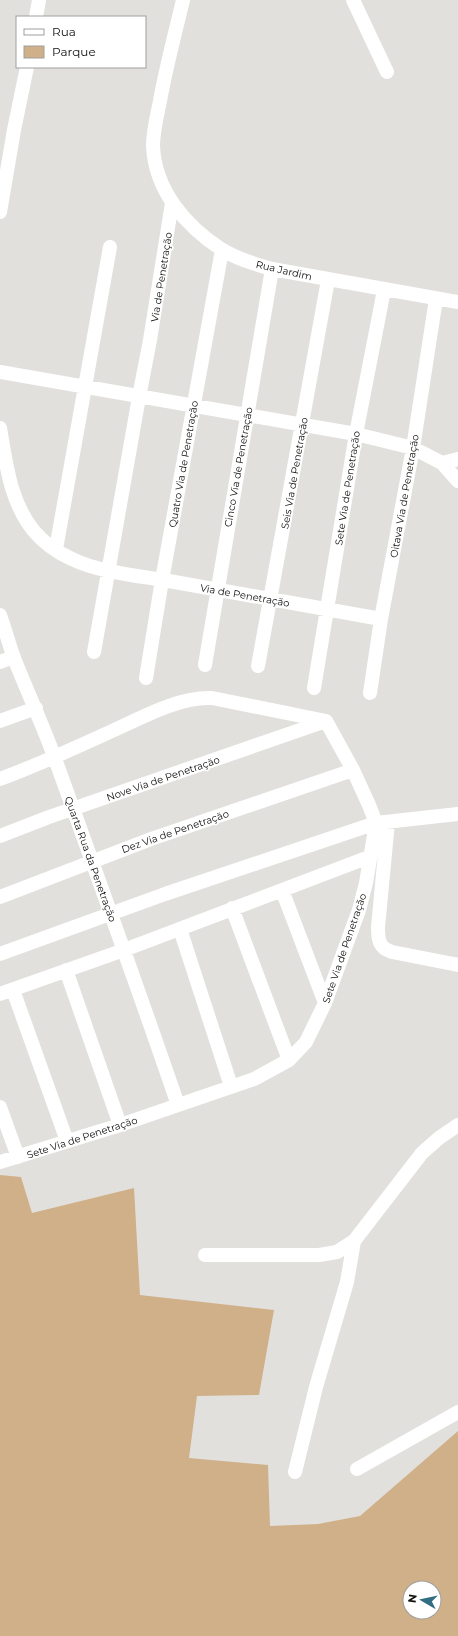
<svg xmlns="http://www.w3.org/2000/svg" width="458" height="1636" font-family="Montserrat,sans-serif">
<rect width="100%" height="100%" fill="#e2e0dd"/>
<path fill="#d0b088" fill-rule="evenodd" d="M0,1175L21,1177L32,1213L134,1188L140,1295L274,1310L259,1395L197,1396L189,1458L268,1465L270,1526L318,1524L360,1516L458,1431V1636H0ZM410,1588H434V1612H410Z"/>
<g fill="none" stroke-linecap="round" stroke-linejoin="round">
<path stroke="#fff" stroke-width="14" d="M183,0C175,34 166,67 160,101C157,116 153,131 153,146C155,191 186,226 221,249C237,259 255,264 272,269L458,302
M353,0L387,72
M36,17L39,0
M0,212L14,130L27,67
M0,372L356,434L413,448L442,463L458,481
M0,428C6,463 10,501 33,530C43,542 58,553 72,559C98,572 140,576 169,581C240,594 311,607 381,619
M442,463L458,459
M56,549L110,247
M0,615C5,629 9,644 14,658C27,691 42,723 54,756C96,872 138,988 178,1105
M94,652L139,397L150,340L172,203
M0,662L14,657
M205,665L272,269
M258,666L328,280
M146,678L162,580L222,250
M314,688L356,434L384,290
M370,693L381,619L413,448L436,299
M0,721L36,708
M0,779C38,765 75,748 112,731C141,718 180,696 212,698L326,721L353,770L369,805L376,823L366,883L359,910L325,1003L306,1042L289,1060L254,1079L120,1125L0,1162
M388,822L378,927C378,940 379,948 392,952L458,965
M0,836L49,817L326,721
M282,890L325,1003
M0,897L151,839L353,770
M232,908L289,1060
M180,929L231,1086
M0,954L165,894L376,823L458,814
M66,970L120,1125
M13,990L67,1141
M0,994L124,950L369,857
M0,1107L18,1157
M205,1255H319L337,1252L354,1241L422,1153L439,1138L458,1125
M357,1469L458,1412
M295,1472L316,1387L347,1282L354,1241"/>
</g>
<g text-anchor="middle" stroke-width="3.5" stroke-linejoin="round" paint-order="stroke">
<g font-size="10" fill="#0e0e0d" stroke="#fff">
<text transform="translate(284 270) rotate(13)" y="4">Rua Jardim</text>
<text transform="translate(161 277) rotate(-81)" y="4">Via de Penetração</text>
<text transform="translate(183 464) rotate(-80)" y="4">Quatro Via de Penetração</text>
<text transform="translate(238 467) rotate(-80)" y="4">Cinco Via de Penetração</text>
<text transform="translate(294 473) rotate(-80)" y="4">Seis Via de Penetração</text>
<text transform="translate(347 488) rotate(-81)" y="4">Sete Via de Penetração</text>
<text transform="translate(404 496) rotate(-80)" y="4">Oitava Via de Penetração</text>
<text transform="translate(245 595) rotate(10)" y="4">Via de Penetração</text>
<text transform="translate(163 778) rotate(-19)" y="4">Nove Via de Penetração</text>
<text transform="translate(175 831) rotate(-19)" y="4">Dez Via de Penetração</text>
<text transform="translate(91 859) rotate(70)" y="4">Quarta Rua da Penetração</text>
<text transform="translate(344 948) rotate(-71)" y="4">Sete Via de Penetração</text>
<text transform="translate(82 1137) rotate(-18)" y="4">Sete Via de Penetração</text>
</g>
</g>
<rect x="16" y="16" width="130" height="52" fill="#ffffff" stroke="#9f9f9e"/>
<rect x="24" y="29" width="20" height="6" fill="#ffffff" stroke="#9f9f9e"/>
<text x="52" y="36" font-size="12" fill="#0e0e0d">Rua</text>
<rect x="24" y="46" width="20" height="12" fill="#d0b088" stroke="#9f9f9e"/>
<text x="52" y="56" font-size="12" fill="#0e0e0d">Parque</text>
<g transform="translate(422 1600) rotate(279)"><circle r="19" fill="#ffffff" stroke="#9f9f9e"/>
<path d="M0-3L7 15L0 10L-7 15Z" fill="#316e84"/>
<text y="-6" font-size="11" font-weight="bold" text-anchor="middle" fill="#0e0e0d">N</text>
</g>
</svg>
